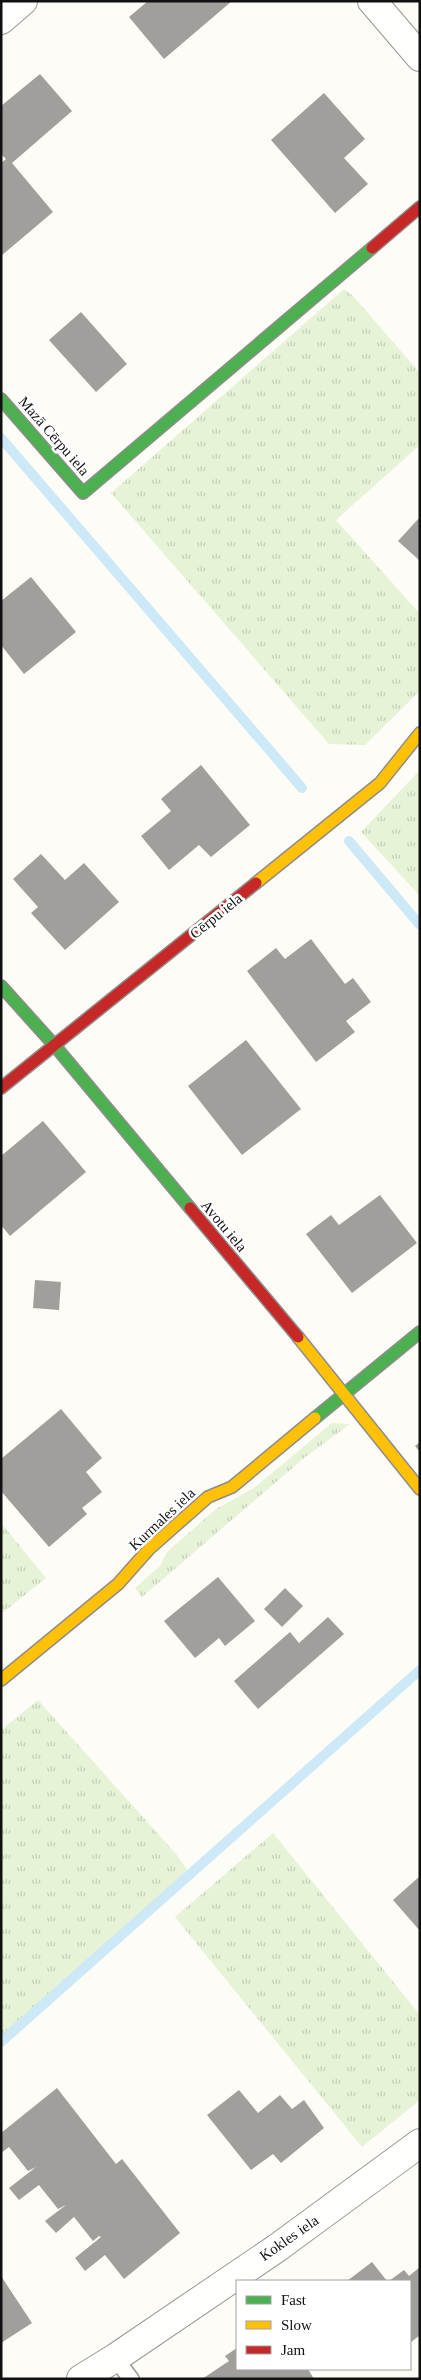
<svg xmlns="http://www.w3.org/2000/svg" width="421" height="2380" font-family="'Times New Roman',serif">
<defs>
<pattern id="grass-tufts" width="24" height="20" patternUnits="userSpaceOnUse" patternTransform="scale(1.25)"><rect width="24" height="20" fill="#e7f3d7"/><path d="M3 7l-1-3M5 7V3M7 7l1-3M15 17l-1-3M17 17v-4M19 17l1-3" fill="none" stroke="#c5cfb8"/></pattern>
</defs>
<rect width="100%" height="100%" fill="#fdfcf7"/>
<path fill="url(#grass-tufts)" d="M344,289L353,296L420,373V445L336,520L420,614V691L365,745L329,744L111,493Z
M420,770V896L361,832Z
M332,1423L350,1424L304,1458L142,1597L135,1588L160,1566L167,1552L216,1509L254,1488Z
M1,1523L46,1578L1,1614Z
M38,1700L176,1854L193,1878L1,2038V1730Z
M273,1833L420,2015V2100L362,2147L175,1917Z"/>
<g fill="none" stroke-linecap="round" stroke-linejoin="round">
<path stroke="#cde8f7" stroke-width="10" d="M1,438L302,788
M349,841L420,925
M1,2042L420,1670"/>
</g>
<path fill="#a19f9c" d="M148,1H232L164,59L129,17Z
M40,74L72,111L12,163L53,212L1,256V163L6,159L1,154V106Z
M324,93L365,139L344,158L368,184L335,213L271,140Z
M81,312L127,364L96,392L49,340Z
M420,517V561L398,541Z
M31,577L76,632L24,674L1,645V601Z
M201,765L250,825L211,857L199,845L169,870L141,836L171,811L161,799Z
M41,854L65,880L84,863L119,902L65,950L31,913L38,907L13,879Z
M311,939L345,984L353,978L371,1002L346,1021L355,1032L316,1062L247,971L276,948L285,959Z
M246,1040L301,1109L242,1155L188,1086Z
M43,1121L86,1172L10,1236L1,1225V1156Z
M380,1195L417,1243L352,1293L306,1234L331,1215L339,1225Z
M35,1280L61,1282L59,1310L33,1308Z
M61,1409L102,1458L86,1472L102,1492L82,1508L87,1514L49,1547L1,1491V1459Z
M420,1442V1452L415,1446Z
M218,1577L255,1621L225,1646L219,1638L195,1658L164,1621Z
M285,1588L303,1606L282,1627L264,1609Z
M328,1617L344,1634L258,1709L234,1681L290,1632L299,1643Z
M420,1876V1931L393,1900Z
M57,2088L116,2164L122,2159L180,2233L124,2279L105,2255L85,2271L75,2258L101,2237L99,2236L93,2241L74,2217L56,2233L45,2221L66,2205L58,2209L39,2185L19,2200L9,2188L36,2167L28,2171L9,2147L1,2153V2133Z
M239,2090L258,2113L280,2095L292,2109L304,2100L324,2128L281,2163L273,2154L251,2170L207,2115Z
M372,2262L387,2281H347Z
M420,2267V2335L410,2343V2281H389L404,2270L409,2276Z
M1,2276L32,2323L1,2343Z
M237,2348V2369H308L314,2379H202L229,2361L225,2356Z"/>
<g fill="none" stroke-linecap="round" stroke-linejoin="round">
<g stroke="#979795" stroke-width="18">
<path id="lane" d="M115,2358L131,2379"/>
</g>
<g stroke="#979795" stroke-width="30">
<path id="street" d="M372,1L420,57
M1,20L23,1
M81,2379L115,2358L277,2248L420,2143"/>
</g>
<g stroke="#8e8d8b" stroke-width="14">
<path id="fast" d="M1,399L83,493L372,248
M1,986L55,1046L190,1208
M315,1418L420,1332"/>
</g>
<g stroke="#8e8d8b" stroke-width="14">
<path id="slow" d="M256,883L380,783L420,733
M298,1337L420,1489
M1,1680L118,1584L149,1549L208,1497L232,1487L315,1418"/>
</g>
<g stroke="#8e8d8b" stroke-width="14">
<path id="jam" d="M372,248L420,207
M1,1088L256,883
M190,1208L298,1337"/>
</g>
<use href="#lane" stroke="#fffffe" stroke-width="15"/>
<use href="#street" stroke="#fffffe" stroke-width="28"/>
<use href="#fast" stroke="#4caf50" stroke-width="11"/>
<use href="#slow" stroke="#ffc107" stroke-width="11"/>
<use href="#jam" stroke="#c62828" stroke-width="11"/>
</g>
<g text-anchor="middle" stroke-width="5" stroke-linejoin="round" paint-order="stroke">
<g font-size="15" fill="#111" stroke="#fff">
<text transform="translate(54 436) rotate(49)" y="5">Mazā Cērpu iela</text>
<text transform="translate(216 916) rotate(-39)" y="5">Cērpu iela</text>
<text transform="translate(224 1226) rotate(50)" y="5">Avotu iela</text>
<text transform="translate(162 1519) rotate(-43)" y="5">Kurmales iela</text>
<text transform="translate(289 2238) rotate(-35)" y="5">Kokles iela</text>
</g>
</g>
<rect width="421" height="2380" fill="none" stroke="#111111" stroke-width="5"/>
<rect x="236" y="2280" width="175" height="90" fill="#ffffff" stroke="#a0a0a0"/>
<rect x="246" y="2296" width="25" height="8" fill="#4caf50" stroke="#a0a0a0"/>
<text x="281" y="2305" font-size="15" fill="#111111">Fast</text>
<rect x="246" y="2321" width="25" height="8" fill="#ffc107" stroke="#a0a0a0"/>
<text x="281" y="2330" font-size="15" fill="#111111">Slow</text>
<rect x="246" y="2346" width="25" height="8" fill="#c62828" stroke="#a0a0a0"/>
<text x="281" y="2355" font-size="15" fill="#111111">Jam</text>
</svg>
